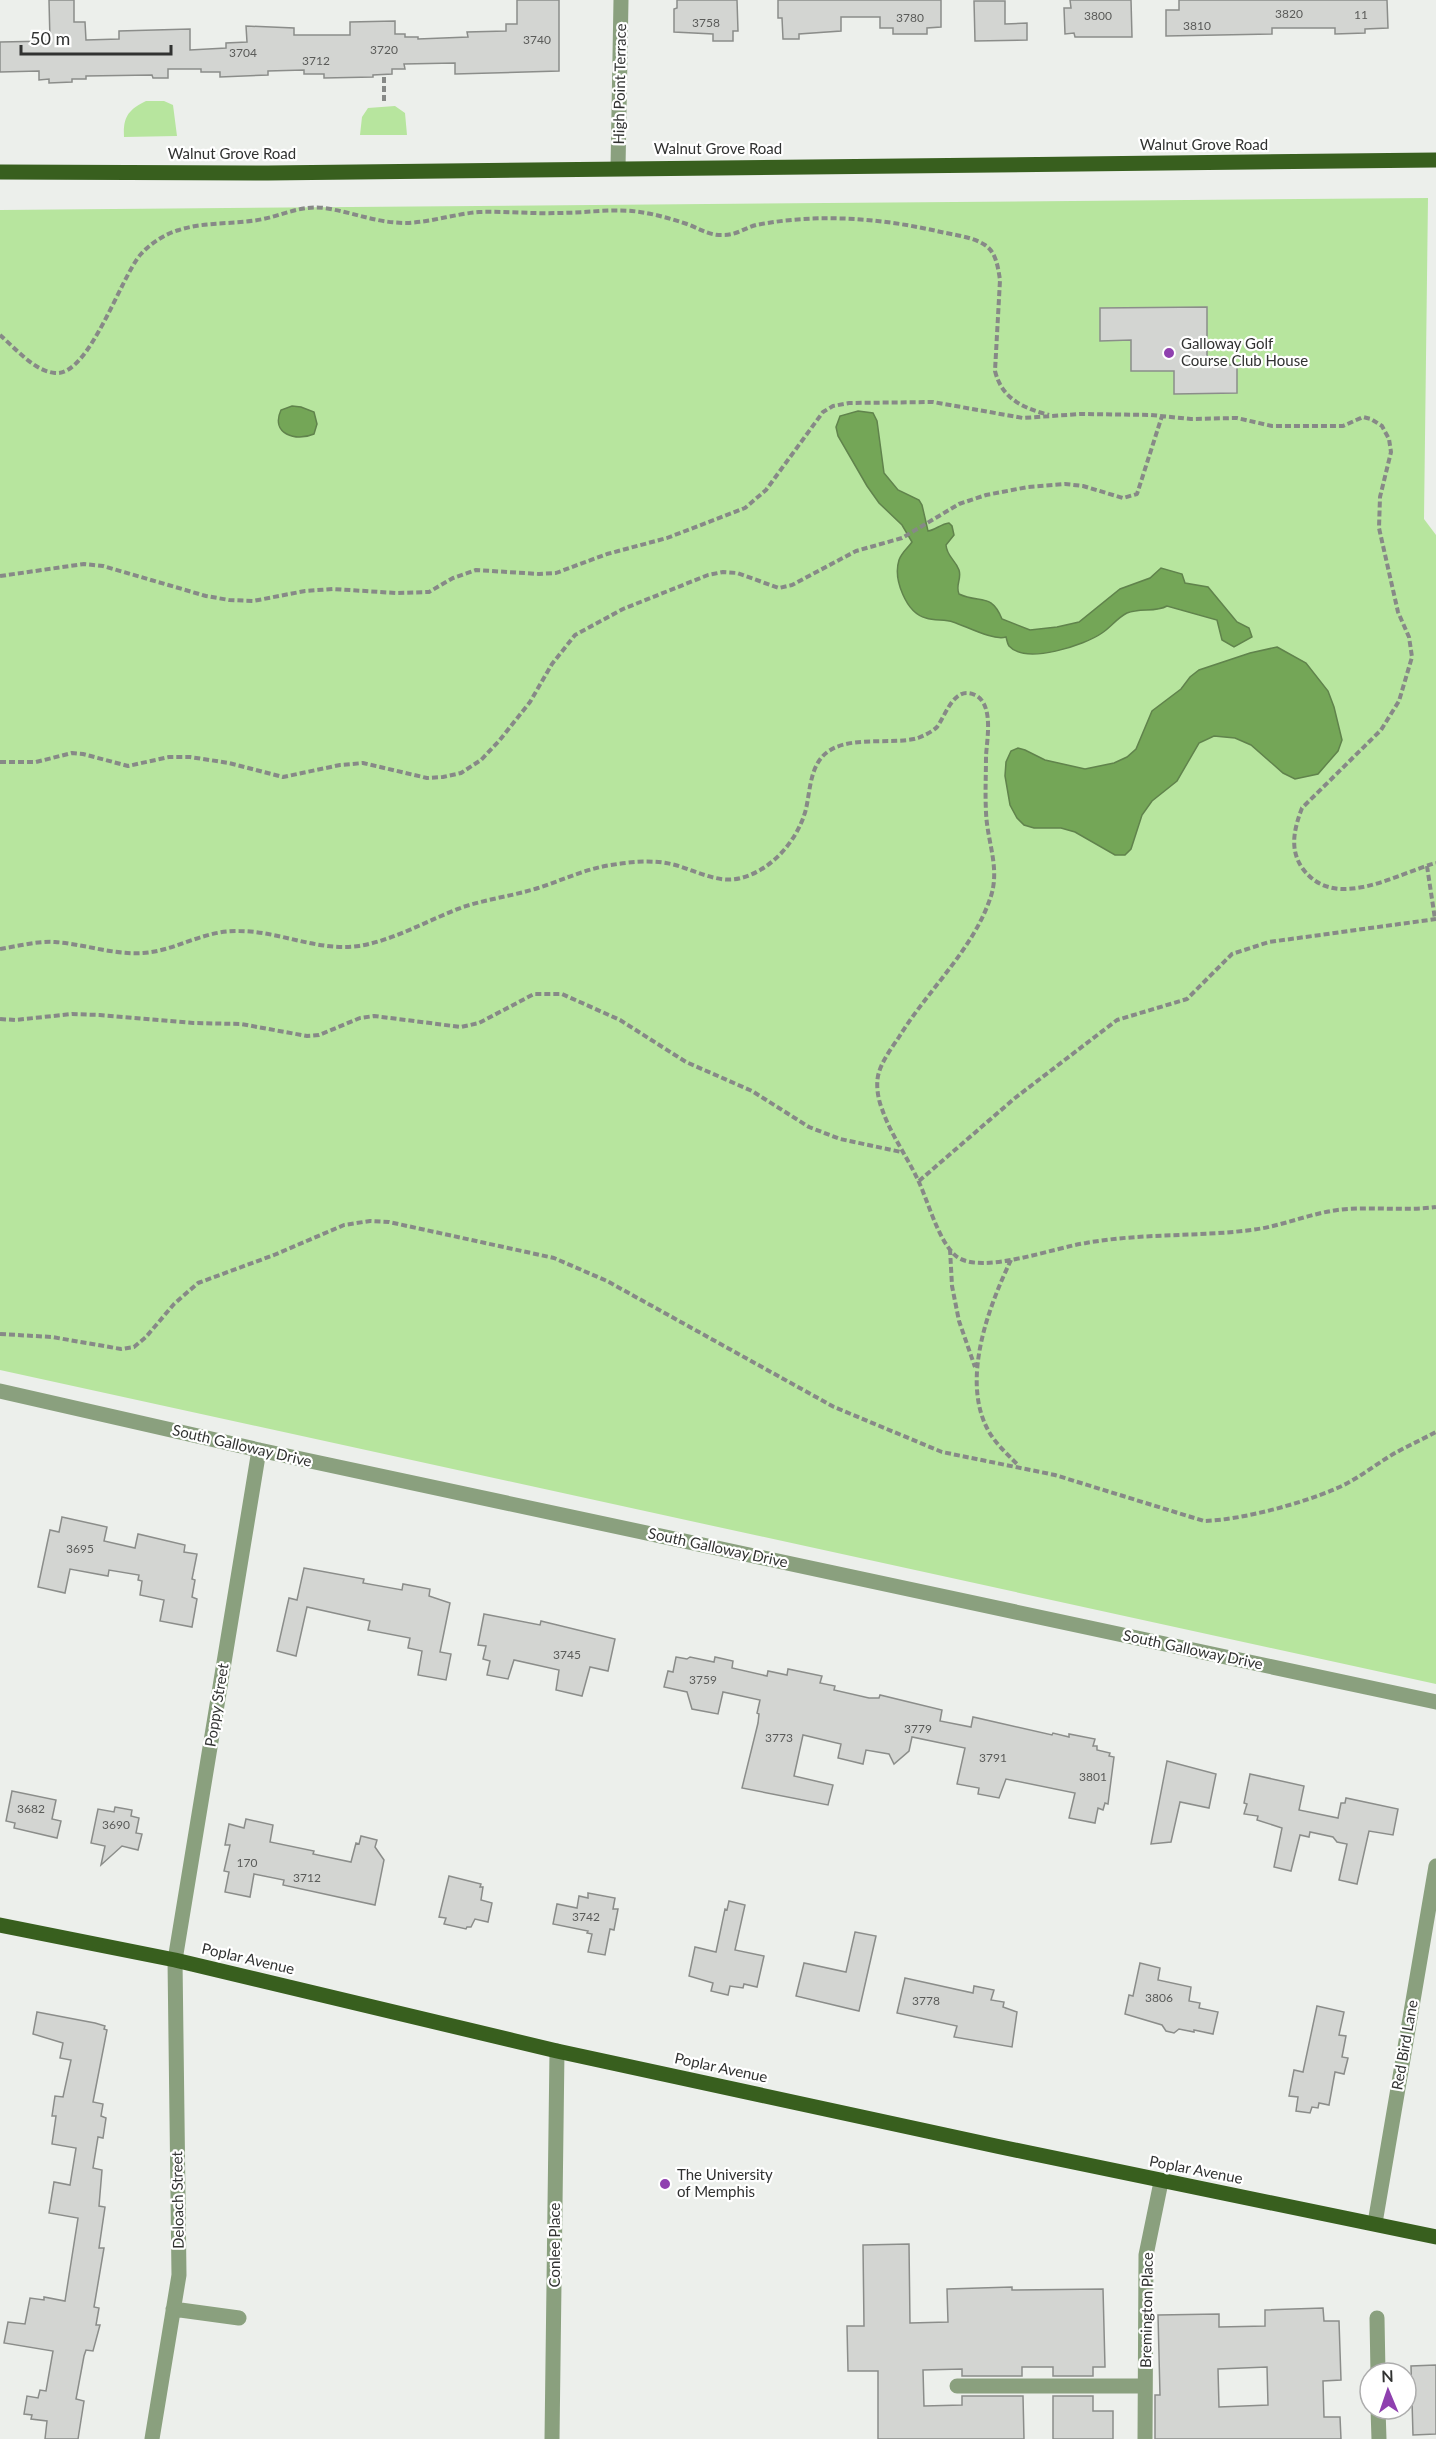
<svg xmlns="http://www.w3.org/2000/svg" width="1436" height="2439" font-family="Lato,sans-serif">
<rect width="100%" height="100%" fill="#ecefeb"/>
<path fill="#b7e59e" d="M146,101H164L173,105L177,136L124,137C123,117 128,110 146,101Z
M395,106L405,113L407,135H360L362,117L368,108Z
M1428,198L1424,519L1436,535V1684L0,1370V210Z"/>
<path fill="#74a657" stroke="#60834c" stroke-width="1.5" d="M292,406L301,407L314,412L317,424L314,434C296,442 270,434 281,410Z
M858,411L873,413L877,421L884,473L898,490L919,500L922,505L928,531C935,530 941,524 949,523L952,526L954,535L946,545C947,557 955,559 959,570C962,579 955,585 959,594C980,604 991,592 1002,619L1030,630L1057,627L1079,622L1120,589L1150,578L1161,568L1182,574L1185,583L1208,587L1237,622L1249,628L1252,637L1234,647L1222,640L1217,620L1167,606C1155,613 1140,607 1127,613C1117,618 1111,627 1102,633C1085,645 1026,665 1009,646C1007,643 1007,640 1006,637C993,641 966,626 953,622C945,619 935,621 926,618C906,613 893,579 899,560C902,552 908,548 912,542L902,525L879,503L867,486L838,436L836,427L840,416Z
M1277,647L1306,663L1328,691L1334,707L1342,740L1338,751L1318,774L1295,779L1283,773L1251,745L1235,738L1214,736L1199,743L1177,781L1152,801L1142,815L1131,849L1125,855H1115L1075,832L1061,828H1034L1024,825L1017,818L1010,805L1005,776L1006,762L1011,751L1018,748L1025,750L1045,760L1085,769L1114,763L1127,757L1136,749L1152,711L1181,689L1190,677L1199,670L1250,653Z"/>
<path fill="#d3d5d2" stroke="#8b8d8a" stroke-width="1.5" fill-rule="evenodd" d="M49,0H74V22H85L86,40L119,39V31L190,29V50L226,48V43L247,42L246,26L294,28V35H350V22L395,21V34H405V37H418V39L468,37L467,32L506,31V24H517V0H559V71L455,74V63L404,64L405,69H392V74L373,75V77L324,78V74H304V70L268,71V75L220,77V72H201V69H168V78H153L152,75L86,76V79H72V82L49,83V79L39,80V71L0,72V42L50,41Z
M677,0H737L738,31H733V41H713V34L674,32V9L677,8Z
M778,0H941V27L927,28V34H893V28H880V17H841V31L799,34V39H783L782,18H778Z
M1070,0H1131L1132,37H1075L1074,33L1065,34L1064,8H1071Z
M1179,0H1387L1388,28L1365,29V33L1335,34V28H1272V34L1166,36V10H1179Z
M974,1H1005V24L1027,23V40L975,41Z
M1207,307V365H1237V393L1174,394V371H1131V340L1100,341V308Z
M62,1517L107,1527L104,1541L135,1548L138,1534L185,1545L184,1552L197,1554L192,1579L195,1580L192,1597L197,1599L192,1627L160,1621L164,1600L140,1595L142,1581L138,1580L139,1575L109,1570L108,1576L70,1569L65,1593L38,1587L50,1530L59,1532Z
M304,1568L364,1579L363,1583L402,1590L403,1584L430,1589L429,1596L450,1603L440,1652L451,1654L446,1680L418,1675L422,1651L408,1648L410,1638L368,1630L370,1621L307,1607L296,1656L277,1651L289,1598L297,1600Z
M484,1614L540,1625L541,1621L545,1622L615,1639L608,1671L590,1667L582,1696L556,1690L559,1670L514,1660L508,1679L487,1675L490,1661L483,1659L486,1646L478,1645Z
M676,1657L687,1659L690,1657L714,1662L715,1657L733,1661L732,1668L767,1676L768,1671L787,1675L788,1669L822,1676L820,1683L835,1686L834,1690L869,1698H879L880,1695L942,1710L940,1721L971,1727L973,1717L1052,1735L1053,1733L1069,1737V1734L1095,1739L1093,1746H1097V1750L1110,1753L1109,1756L1114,1757L1108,1804L1105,1803L1103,1810L1098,1808L1095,1823L1069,1818L1075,1793L1006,1779L999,1798L978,1794L979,1788L957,1784L965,1748L912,1737L909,1751L894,1764L889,1754L866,1750L863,1764L838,1758L841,1744L803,1735L794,1776L833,1785L828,1805L742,1788L758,1723L759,1714L757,1713L760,1700L723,1692L718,1714L692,1709L687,1692L664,1687L668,1671L673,1672Z
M1167,1761L1216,1774L1209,1808L1180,1802L1171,1842L1151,1844Z
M1250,1774L1304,1786L1299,1810L1338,1818L1341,1803H1345L1346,1798L1398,1809L1393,1835L1369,1831L1357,1884L1339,1880L1347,1844L1337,1842L1333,1837L1310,1832L1309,1837L1300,1835L1291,1871L1274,1867L1282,1828L1257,1820L1258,1816L1244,1814L1247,1804L1244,1803Z
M12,1791L56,1800L52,1819L61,1821L57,1838L14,1828L15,1823L6,1821Z
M115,1807L132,1810L131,1816L139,1818L136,1833L142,1834L138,1850L122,1846L101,1865L105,1846L91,1843L98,1809L114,1812Z
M246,1819L273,1825L270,1842L314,1851L313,1854L351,1862L356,1843L359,1844L361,1836L377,1840L375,1847L384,1860L375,1905L283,1885L284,1880L254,1874L250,1897L225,1892L229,1872L224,1871L230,1845H225L229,1824L244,1828Z
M449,1876L481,1884L480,1887H483L481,1900L492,1903L488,1922L475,1919L471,1927H467L466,1929L444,1924L446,1918L439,1917Z
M588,1893L615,1898L613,1909H618L614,1930L610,1929L605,1955L588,1952L592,1934L587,1933L588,1931L553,1924L557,1904L577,1908L579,1896L588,1898Z
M729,1901L745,1905L735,1950L764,1956L757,1987L744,1984L743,1988L730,1986L728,1995L711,1991L713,1983L689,1976L695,1947L716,1952L725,1909L727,1910Z
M855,1932L876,1936L859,2011L796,1996L804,1963L846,1972Z
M1140,1963L1160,1968L1158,1980L1191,1987L1189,2001L1200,2003L1199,2008L1218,2012L1213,2034L1194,2030V2032L1179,2029L1174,2033L1166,2031L1162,2025L1125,2014L1129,1995L1133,1996Z
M905,1978L973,1993L974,1986L994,1990L991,2000L1004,2002L1003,2007L1017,2012L1012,2047L954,2037L957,2026L897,2013Z
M1317,2006L1344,2012L1339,2035L1346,2036L1342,2057L1348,2058L1344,2074L1335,2072L1329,2105L1319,2103L1318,2108L1312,2107L1310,2113L1296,2111L1298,2097L1289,2096L1294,2070L1303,2072Z
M37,2012L95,2023L105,2026L104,2029L107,2030L93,2102L103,2104L101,2116L106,2118L103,2138L98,2137L93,2168L102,2170L99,2206L105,2207L99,2248H104L94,2307L99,2308L96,2325H100L93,2351L86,2350L84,2356L76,2399L84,2401L78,2439H45L47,2421L31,2419L32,2415L24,2414L27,2396L38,2398L40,2390L46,2391L53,2351L4,2343L8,2322L25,2324L30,2298L44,2300V2297L65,2301L78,2218L49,2213L54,2182L70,2185L76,2148L52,2144L56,2116H52L55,2096L63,2097L71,2060L60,2058L63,2043L33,2034Z
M909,2244L910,2323L948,2322L947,2289L1012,2287V2290L1103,2289L1105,2367H1093V2376H1053V2367H1022V2376H962V2369L923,2370L924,2406L962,2405V2396H1023L1024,2439H878V2371H848L847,2326H864L863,2245Z
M1323,2308L1324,2321H1339L1341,2380L1323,2381L1324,2417H1340L1341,2439H1155V2395H1160L1158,2315L1219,2314V2327L1265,2326V2310ZM1267,2367L1268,2405L1219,2407L1218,2369Z
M1436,2365V2434L1413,2435L1411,2366Z
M1053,2396H1093V2411H1113V2439H1053Z"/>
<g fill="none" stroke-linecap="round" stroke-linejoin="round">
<path stroke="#878987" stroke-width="4" stroke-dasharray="6 3" stroke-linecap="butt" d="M384,77V102
M0,335C15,348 34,371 55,373C89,377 121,276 141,254C151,243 165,234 179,230C207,221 235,225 263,219C283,215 302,205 324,208C353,212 375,223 407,223C431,222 455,214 479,212C505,211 532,214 558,213C583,213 608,209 632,211C651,213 669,218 687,224C700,229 710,236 724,235C736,235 745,228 756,225C818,213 881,218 941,232C955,235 973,237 985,245C996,252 998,267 1000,280L995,371C1002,399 1023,408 1049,415
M0,576L84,564L103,566L206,596L229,600L253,601L305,591L333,589L396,593L429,592L453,578L476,570L539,574L556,573L607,554L667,538L745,508L766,490L823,412L833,406L849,403L933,402L1023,418L1080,414L1151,415L1191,419L1237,418L1272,426H1343L1363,417L1371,419L1382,426L1389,439L1391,452L1380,497L1379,528L1398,612L1409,637L1412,657L1399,701L1381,730L1302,808C1294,829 1289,850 1303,869C1335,912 1396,874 1436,863
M0,762H36L72,753L83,754L128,766L169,757H190L229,763L283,777L340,765L363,763L427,778L443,777L461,773L481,760L499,741L530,702L552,664L575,635L623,609L708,575L723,572L737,573L779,588L792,585L856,551L902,538L959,504L986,495L1028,487L1065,484L1083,486L1123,498L1137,494L1162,416
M1427,866L1435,919
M0,949C18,946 37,941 55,942C84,944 113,955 143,953C176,951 203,930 239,931C279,931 319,952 359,946C395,940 428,920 463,907C487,899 513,896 538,888C563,880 585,869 611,865C630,862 648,860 666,863C691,867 716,885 741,878C772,870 798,840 806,809C810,791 810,771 822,757C843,733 891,746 918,738C925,735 932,732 937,727C946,715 954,685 975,695C994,704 987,739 986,756C986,775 985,793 986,812C987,842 1001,869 990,899C972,951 927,991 899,1037C891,1049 881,1062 878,1076C876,1086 878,1099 882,1109C890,1133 906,1155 917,1178C928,1200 938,1241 956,1256C980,1276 1056,1247 1086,1243C1141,1233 1196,1237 1251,1230C1285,1226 1314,1211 1348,1209C1378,1207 1407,1211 1436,1207
M0,1019L15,1020L72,1014L100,1015L193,1023L241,1024L307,1036L319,1035L360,1018L374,1016L461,1027L479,1023L534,994H562L620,1020L686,1062L752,1091L809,1127L840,1139L901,1152
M919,1181L1015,1098L1117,1020L1187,999L1232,954L1269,942L1436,919
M950,1249L952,1286L959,1321L975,1367
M1011,1260C988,1308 961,1380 988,1430C995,1443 1007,1454 1018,1465
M0,1334L52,1337L121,1349L134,1347L146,1337L174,1304L198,1283L274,1255L344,1225L370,1221L389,1222L554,1258L607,1281L834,1407L942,1452L1055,1475L1204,1521C1241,1520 1300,1504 1335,1489C1355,1481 1372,1467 1390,1456C1405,1447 1421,1440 1436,1432"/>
<path stroke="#8aa07e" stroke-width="15" d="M618,168L621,0
M0,1391L259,1450L1436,1702
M1375,2223L1436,1866
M173,2309L239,2318
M1377,2318L1378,2373
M957,2386H1145
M1378,2409L1379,2439
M152,2439L179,2275L175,1960L259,1450
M552,2439L557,2051
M1145,2439L1146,2255L1161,2182"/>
<path stroke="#385f1e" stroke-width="15" d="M0,172L268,173L1436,160
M0,1925L175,1960L557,2051L996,2146L1436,2237"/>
</g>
<g fill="#8f40af" stroke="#fff" stroke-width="2">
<circle cx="1169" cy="353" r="6"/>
<circle cx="665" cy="2184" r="6"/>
</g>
<g text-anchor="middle" stroke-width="4.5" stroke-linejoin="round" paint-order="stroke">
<g font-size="12" fill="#5a5b59">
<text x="1289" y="18">3820</text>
<text x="1361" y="19">11</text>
<text x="1098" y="20">3800</text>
<text x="910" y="22">3780</text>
<text x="706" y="27">3758</text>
<text x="1197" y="30">3810</text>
<text x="537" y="44">3740</text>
<text x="384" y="54">3720</text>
<text x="243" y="57">3704</text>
<text x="316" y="65">3712</text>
<text x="80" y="1553">3695</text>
<text x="567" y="1659">3745</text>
<text x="703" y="1684">3759</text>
<text x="918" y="1733">3779</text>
<text x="779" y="1742">3773</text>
<text x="993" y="1762">3791</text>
<text x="1093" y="1781">3801</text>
<text x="31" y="1813">3682</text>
<text x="116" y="1829">3690</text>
<text x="247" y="1867">170</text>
<text x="307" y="1882">3712</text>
<text x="586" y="1921">3742</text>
<text x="1159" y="2002">3806</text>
<text x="926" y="2005">3778</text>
</g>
<g font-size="15" fill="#313231" stroke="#fff">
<text transform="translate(620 84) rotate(-89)" y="5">High Point Terrace</text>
<text x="1204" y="150">Walnut Grove Road</text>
<text x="718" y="154">Walnut Grove Road</text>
<text x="232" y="159">Walnut Grove Road</text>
<text transform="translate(242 1446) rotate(13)" y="5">South Galloway Drive</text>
<text transform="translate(718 1548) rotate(12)" y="5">South Galloway Drive</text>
<text transform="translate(1193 1650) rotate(12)" y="5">South Galloway Drive</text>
<text transform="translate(217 1705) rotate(-81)" y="5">Poppy Street</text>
<text transform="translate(248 1959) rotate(13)" y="5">Poplar Avenue</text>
<text transform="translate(1405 2045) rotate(-80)" y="5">Red Bird Lane</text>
<text transform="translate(721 2068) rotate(12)" y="5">Poplar Avenue</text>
<text transform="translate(1196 2170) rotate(11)" y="5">Poplar Avenue</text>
<text transform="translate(178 2200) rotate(-91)" y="5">Deloach Street</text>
<text transform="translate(555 2245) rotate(-90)" y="5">Conlee Place</text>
<text transform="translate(1147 2310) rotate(-89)" y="5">Bremington Place</text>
</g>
<g font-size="15" fill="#313231" stroke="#fff" text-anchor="start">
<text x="1181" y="349">Galloway Golf<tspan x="1181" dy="17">Course Club House</tspan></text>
<text x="677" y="2180">The University<tspan x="677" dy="17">of Memphis</tspan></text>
</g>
</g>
<g transform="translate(1388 2391) rotate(358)"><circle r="28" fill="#ffffff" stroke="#adadad" stroke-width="1.5"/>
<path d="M0-4.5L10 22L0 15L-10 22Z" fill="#8f40af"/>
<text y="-9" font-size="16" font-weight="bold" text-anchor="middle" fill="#313231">N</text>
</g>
<path d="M21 45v9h150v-9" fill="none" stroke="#313231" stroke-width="3"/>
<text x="30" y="45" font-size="18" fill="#313231" stroke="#ffffff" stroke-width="4.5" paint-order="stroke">50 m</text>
</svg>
